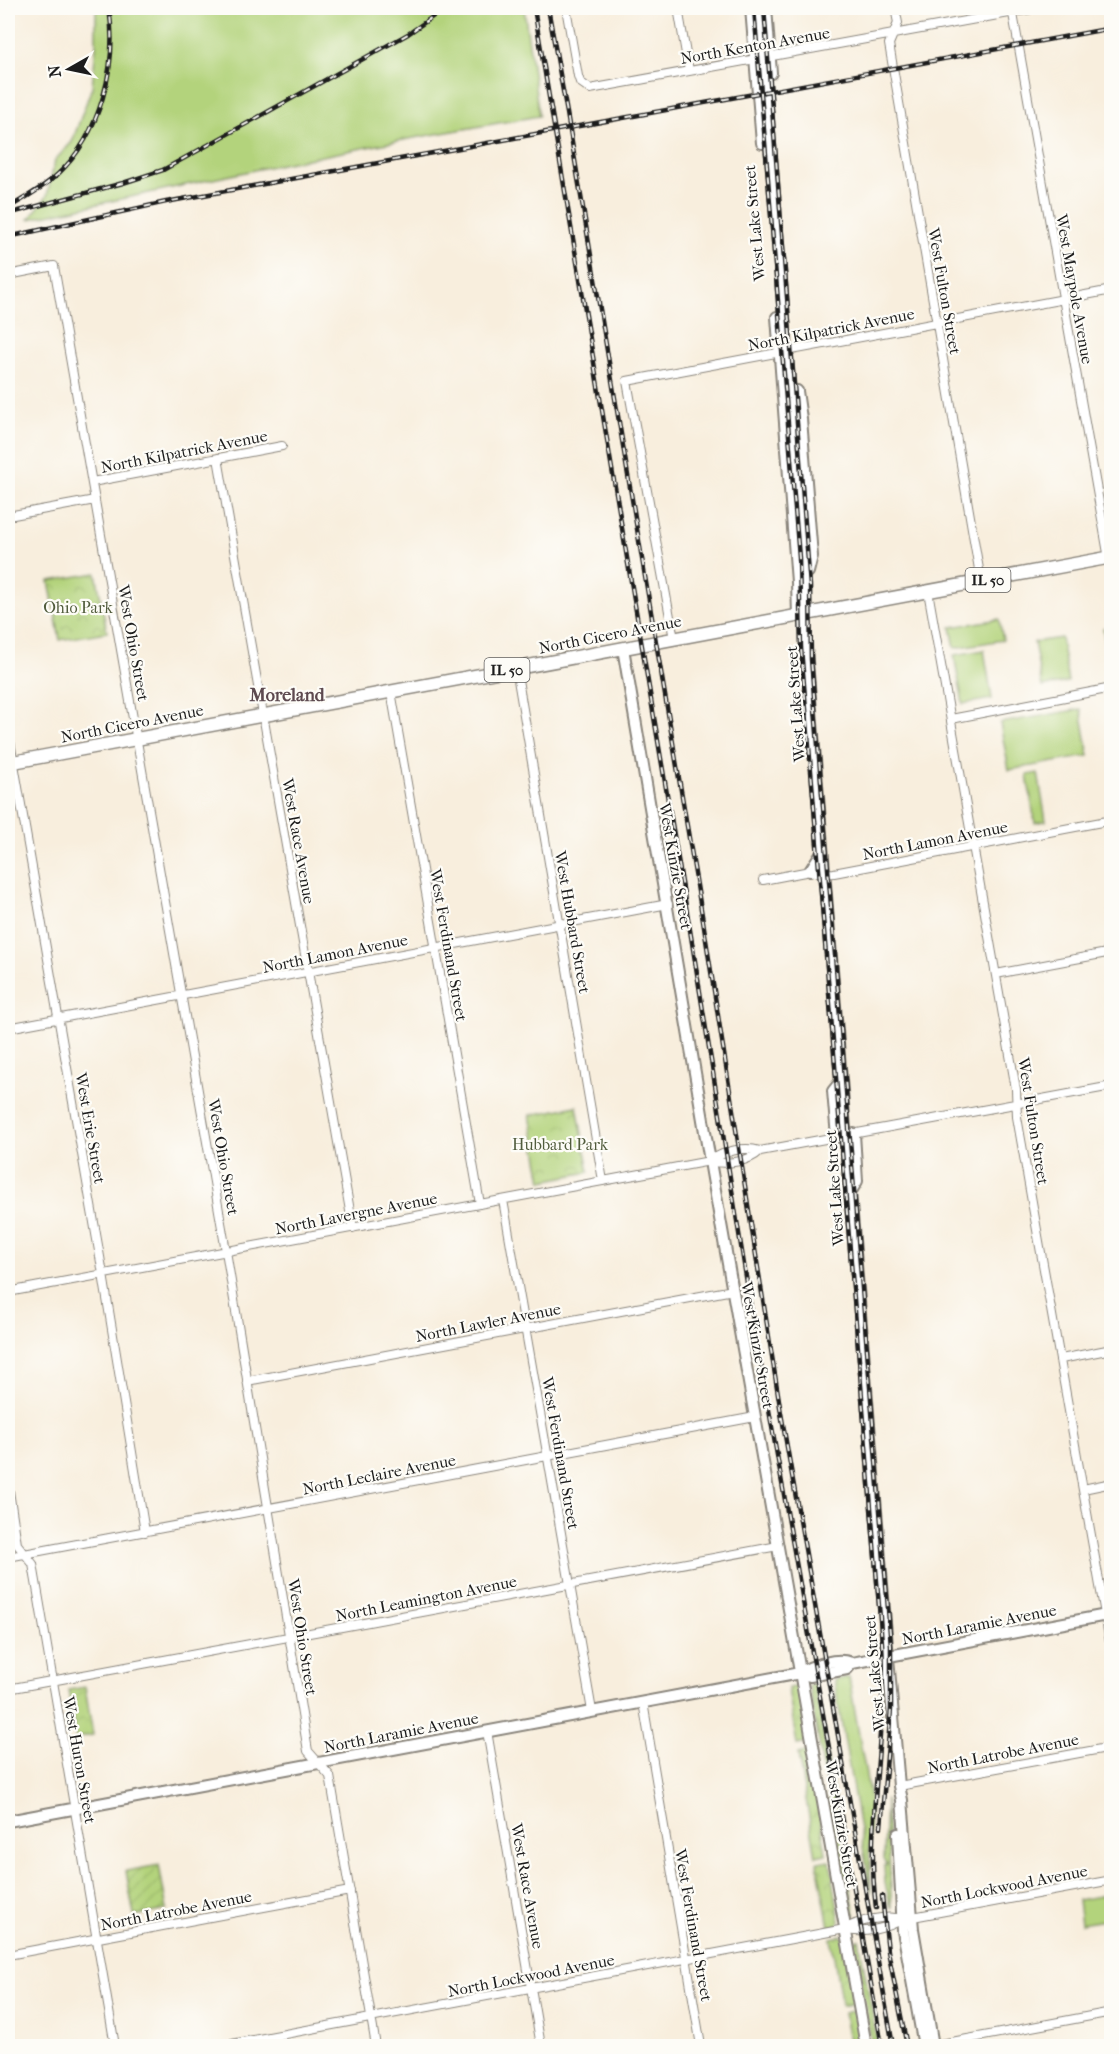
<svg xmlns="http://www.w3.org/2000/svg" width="1119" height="2054" font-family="'IM FELL French Canon',serif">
<defs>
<pattern id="park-crowns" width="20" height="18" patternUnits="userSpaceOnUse" patternTransform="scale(1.5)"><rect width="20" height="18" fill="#b3d37b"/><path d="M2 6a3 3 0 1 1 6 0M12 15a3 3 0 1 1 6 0" fill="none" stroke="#99b56a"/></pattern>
<pattern id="garden-furrows" width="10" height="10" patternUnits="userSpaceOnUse" patternTransform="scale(1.5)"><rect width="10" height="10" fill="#b3d37b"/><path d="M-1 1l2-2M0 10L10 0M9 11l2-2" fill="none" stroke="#99b56a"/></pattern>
</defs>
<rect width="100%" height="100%" fill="#fdfcf7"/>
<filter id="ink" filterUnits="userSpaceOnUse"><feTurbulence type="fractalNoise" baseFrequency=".0167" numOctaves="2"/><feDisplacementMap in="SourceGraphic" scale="12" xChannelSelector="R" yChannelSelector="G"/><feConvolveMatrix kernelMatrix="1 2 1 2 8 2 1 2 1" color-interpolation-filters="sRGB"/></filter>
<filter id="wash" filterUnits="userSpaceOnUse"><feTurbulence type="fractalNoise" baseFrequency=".008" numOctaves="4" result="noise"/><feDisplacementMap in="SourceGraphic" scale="24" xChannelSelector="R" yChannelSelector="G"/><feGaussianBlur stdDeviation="1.35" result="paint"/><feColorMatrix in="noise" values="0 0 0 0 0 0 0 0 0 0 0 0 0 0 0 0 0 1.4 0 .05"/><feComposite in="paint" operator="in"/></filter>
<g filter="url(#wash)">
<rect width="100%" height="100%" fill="#f8eedd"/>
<path fill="#b3d37b" stroke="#68784c" stroke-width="1.5" d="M101,8H524L539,116L408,139L282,164L29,219L47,196L55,160L72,142L92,87L96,47V11Z
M999,619L1003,640L955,648L951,627Z
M1111,627H1112L1111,676L1103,628Z
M1061,638L1068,682L1042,687L1034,642Z
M984,650L992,699L963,704L954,655Z
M1081,709L1089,756L1009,770L1000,723Z
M1038,773L1046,821L1035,823L1027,775Z
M849,1677L870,1798L869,1843L871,1893L834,1680Z
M814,1684L855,1915L849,1916L809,1685Z
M886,1799L892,1908H891L885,1883L884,1866L887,1865L884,1859Z
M1111,1894V1919L1081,1924L1078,1900Z
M859,1940L878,2046H872L854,1941Z"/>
<path fill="url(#park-crowns)" stroke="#68784c" stroke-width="1.5" d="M96,573L107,632L60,640L49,581Z
M577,1106L589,1172L542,1181L530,1115Z
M799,1686L808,1743L797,1745L788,1688Z
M85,1687L93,1735L76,1738L68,1690Z
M810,1751L826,1854L816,1856L798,1754Z
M830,1860L840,1921L838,1924L829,1927L817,1862Z
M840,1936L843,1937L855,2003L842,2006L831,1938Z
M857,2010L862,2046H850L844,2013Z"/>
<path fill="url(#garden-furrows)" stroke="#68784c" stroke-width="1.5" d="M159,1865L167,1910L134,1916L126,1871Z"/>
</g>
<g filter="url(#ink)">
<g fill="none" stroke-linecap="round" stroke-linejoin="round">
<g stroke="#8a857c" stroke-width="10">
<path id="minor" d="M566,8L578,76L580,82L590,89L1037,8
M678,8L689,71
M895,8L898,23L889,44L981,581
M1012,8L1112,576
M8,275L54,266L226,1251L308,1751L330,1776L376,2046
M218,458L353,1228
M92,482L282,446
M8,516L95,500
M928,591L1016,1089L1017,1117L1112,1654
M674,639L627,381L1112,290
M516,668L603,1181
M391,691L480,1204
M951,719L1112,688
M8,730L103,1274L145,1532
M763,880L810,871L824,874L834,873L1112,820
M996,974L1112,952
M8,1028L668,904
M710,1161C724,1151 744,1146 760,1151L1112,1086
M503,1200L592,1711
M8,1292L710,1161C726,1165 749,1162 760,1151
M1061,1359L1112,1349
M247,1381L733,1290
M8,1484L17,1544L33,1564L115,2046
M1083,1489L1112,1483
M8,1557L755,1417
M8,1689L778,1546
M643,1702L701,2046
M487,1731L541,2046
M899,1786L1112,1747
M845,1929C861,1935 889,1928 902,1919L1112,1880
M8,1955L350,1891
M221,2046L845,1929C859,1920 886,1915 902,1919
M930,2046L1112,2012"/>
</g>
<g stroke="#8a857c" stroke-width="14">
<path id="tertiary" d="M623,648L712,1173L866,2046
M800,1673L810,1676L847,1669L852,1663
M8,1821L800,1673C812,1665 838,1657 852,1663L1112,1614"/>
</g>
<g stroke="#8a857c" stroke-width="14">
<path id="secondary" d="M751,8L762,143
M759,8L804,565L806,649L887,1646L899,1786L902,1800L913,1929L933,2046
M766,8L771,73
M777,317L797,582L798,616
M797,391L801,419L812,556L808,572
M810,871L822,852
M837,1137L833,1091L841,1081
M850,1193L857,1181L854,1134
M898,1834L903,1931L924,2046"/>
</g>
<g stroke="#8a857c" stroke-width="15">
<path id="primary" d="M8,763L1112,557"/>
</g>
<use href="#minor" stroke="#fff" stroke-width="8"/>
<use href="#tertiary" stroke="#fff" stroke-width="10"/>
<use href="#secondary" stroke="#fff" stroke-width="10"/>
<use href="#primary" stroke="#fff" stroke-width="12"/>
<g stroke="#1c1c1c" stroke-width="4.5">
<path id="rail" d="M534,8L690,930L753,1320L882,2046
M548,8L567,113L703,921L781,1413L893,2046
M754,8L799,558L801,648L882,1643C887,1732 865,1819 876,1908
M764,8L810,586L811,659L891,1646V1709L881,1827
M8,208C25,198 43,188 58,174C101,134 118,64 109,8
M8,214L123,183L163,170L408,34L445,8
M8,237L166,202L1112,28
M882,1896L888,1951L907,2046"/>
</g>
<use href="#rail" stroke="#fdfcf7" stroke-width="2" stroke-dasharray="7" stroke-linecap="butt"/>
</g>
</g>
<g text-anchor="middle" stroke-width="4.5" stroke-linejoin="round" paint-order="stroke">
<g fill="#fdfcf7" stroke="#605f5e" stroke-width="1.5">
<rect x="965.5" y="568" width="45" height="24" rx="4.5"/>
<rect x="484.5" y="658" width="45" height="24" rx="4.5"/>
</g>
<g font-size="15" font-weight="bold" fill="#1c1c1c">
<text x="988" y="585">IL 50</text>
<text x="507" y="675">IL 50</text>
</g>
<g font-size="16" fill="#1c1c1c" stroke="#fdfcf7">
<text transform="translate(755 45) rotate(-10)" y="6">North Kenton Avenue</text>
<text transform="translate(754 223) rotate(-95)" y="6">West Lake Street</text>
<text transform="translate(1075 289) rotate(80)" y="6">West Maypole Avenue</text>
<text transform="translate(945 291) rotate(80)" y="6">West Fulton Street</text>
<text transform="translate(831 329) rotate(-11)" y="6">North Kilpatrick Avenue</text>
<text transform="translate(184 451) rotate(-11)" y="6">North Kilpatrick Avenue</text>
<text transform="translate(610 634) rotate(-11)" y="6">North Cicero Avenue</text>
<text transform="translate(134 643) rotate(80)" y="6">West Ohio Street</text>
<text transform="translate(795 704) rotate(-94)" y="6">West Lake Street</text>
<text transform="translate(132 723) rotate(-11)" y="6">North Cicero Avenue</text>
<text transform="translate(935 840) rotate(-11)" y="6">North Lamon Avenue</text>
<text transform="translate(299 841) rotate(80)" y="6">West Race Avenue</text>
<text transform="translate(676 866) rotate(80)" y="6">West Kinzie Street</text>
<text transform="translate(573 922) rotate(80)" y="6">West Hubbard Street</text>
<text transform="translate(449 945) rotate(80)" y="6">West Ferdinand Street</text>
<text transform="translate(335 953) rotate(-11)" y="6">North Lamon Avenue</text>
<text transform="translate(1034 1121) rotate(81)" y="6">West Fulton Street</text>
<text transform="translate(91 1128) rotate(80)" y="6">West Erie Street</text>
<text transform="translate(224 1157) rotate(80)" y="6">West Ohio Street</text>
<text transform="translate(834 1188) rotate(-94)" y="6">West Lake Street</text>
<text transform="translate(356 1213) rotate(-11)" y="6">North Lavergne Avenue</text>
<text transform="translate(488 1322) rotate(-11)" y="6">North Lawler Avenue</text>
<text transform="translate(758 1345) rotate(80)" y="6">West Kinzie Street</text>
<text transform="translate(561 1453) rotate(80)" y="6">West Ferdinand Street</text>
<text transform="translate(379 1474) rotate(-11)" y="6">North Leclaire Avenue</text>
<text transform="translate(426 1598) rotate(-11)" y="6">North Leamington Avenue</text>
<text transform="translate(979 1624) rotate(-11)" y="6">North Laramie Avenue</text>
<text transform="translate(303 1637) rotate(81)" y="6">West Ohio Street</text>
<text transform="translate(874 1673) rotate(-95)" y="6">West Lake Street</text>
<text transform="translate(401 1732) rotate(-11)" y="6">North Laramie Avenue</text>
<text transform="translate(1003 1753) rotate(-11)" y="6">North Latrobe Avenue</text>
<text transform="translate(80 1760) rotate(80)" y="6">West Huron Street</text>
<text transform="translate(842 1824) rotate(80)" y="6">West Kinzie Street</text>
<text transform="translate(528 1886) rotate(80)" y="6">West Race Avenue</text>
<text transform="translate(1004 1886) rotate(-11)" y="6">North Lockwood Avenue</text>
<text transform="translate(176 1910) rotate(-11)" y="6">North Latrobe Avenue</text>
<text transform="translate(694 1925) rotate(80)" y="6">West Ferdinand Street</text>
<text transform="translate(531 1975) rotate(-11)" y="6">North Lockwood Avenue</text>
</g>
<g font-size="16" fill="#515c3d" stroke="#fdfcf7">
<text x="78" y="613">Ohio Park</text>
<text x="560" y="1150">Hubbard Park</text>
</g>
<g font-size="18" font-weight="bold" fill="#5d4a50" stroke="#fdfcf7">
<text x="287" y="701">Moreland</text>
</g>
</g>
<rect width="1119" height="2054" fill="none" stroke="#fdfcf7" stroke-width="30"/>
<g transform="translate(69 69) rotate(261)" stroke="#fdfcf7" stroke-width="4.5" paint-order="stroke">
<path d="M0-4.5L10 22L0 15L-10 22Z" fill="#1c1c1c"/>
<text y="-9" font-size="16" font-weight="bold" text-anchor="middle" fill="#1c1c1c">N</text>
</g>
</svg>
